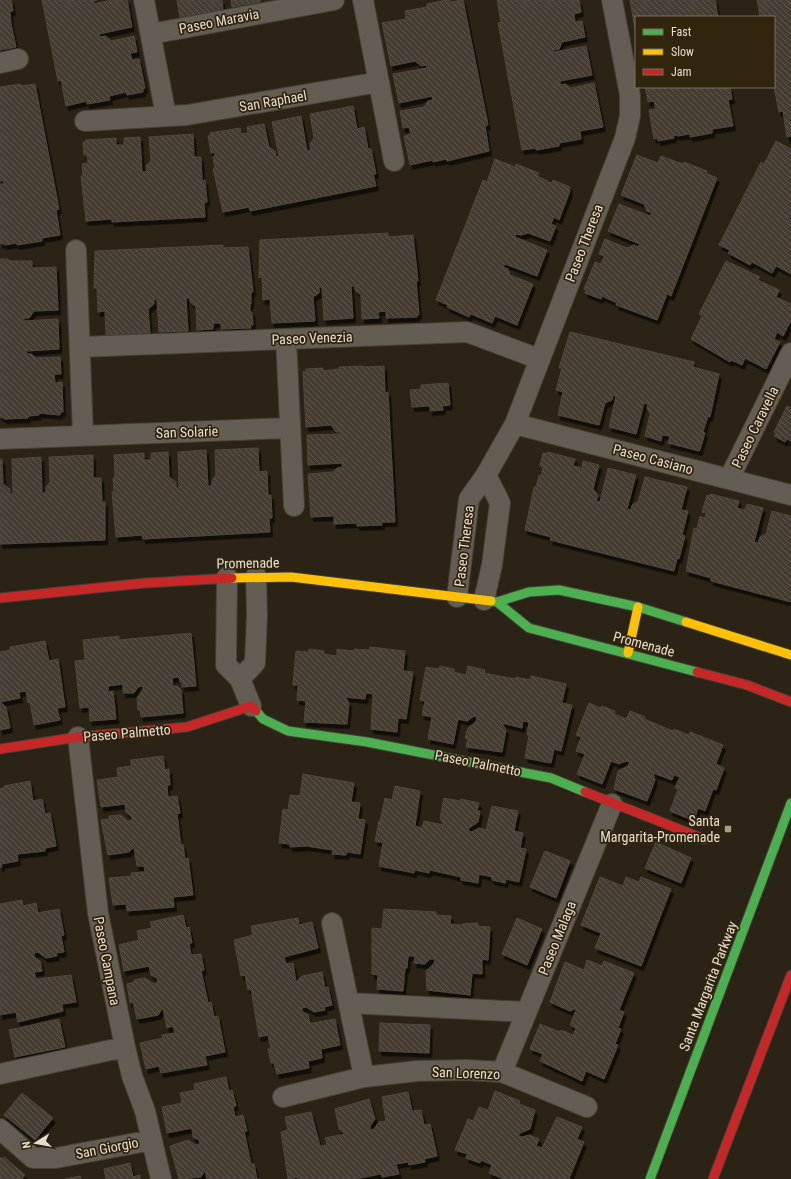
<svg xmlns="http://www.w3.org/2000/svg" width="791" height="1179" font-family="'Roboto Condensed',sans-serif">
<defs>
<pattern id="building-back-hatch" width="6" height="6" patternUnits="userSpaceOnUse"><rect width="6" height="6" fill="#443c33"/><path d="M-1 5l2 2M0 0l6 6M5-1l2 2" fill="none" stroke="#5f5850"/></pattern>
<filter id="shadow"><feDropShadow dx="2.5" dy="4.5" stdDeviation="0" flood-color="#0009"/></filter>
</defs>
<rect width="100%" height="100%" fill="#2a2316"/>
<path fill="url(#building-back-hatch)" stroke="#4f473e" filter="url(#shadow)" d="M0,0H11L13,11H10L11,24L16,47L0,50Z
M42,0H97L93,1L94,4L111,0H127L132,27L99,34L100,37L106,36L111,41L134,36L137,52L130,53L132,60L139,59L145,88L143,89V92L127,95L126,92L109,96L110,100L87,104V101L66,106L61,80L58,81Z
M177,0H222L223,10L180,18Z
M231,0H260V2L232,7Z
M446,0H450V2L463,0L488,125L485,126L489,151L447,161L446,159L433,162V160L410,165L404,136L411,134L409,127L403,128L400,111L424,107L428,101L433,100L432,96L399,103L393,74L427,68L426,65L421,66L415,61L391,66L382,23L406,19L405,11L427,7V4Z
M497,0H579L581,12L574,14L575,22L582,21L585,37L562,42L559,49L553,50L554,52L586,46L592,75L560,81V85L565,84L571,88L594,83L603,127L580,131L581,139L559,143V146L536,150V148L522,150L498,23L501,22Z
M630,0H715L718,17H636V35Z
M757,0H791V136L787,137L783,111L779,112L774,87V17H760Z
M20,84L21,86L35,84L59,209L56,210L60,235L42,238V241L17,245L16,243L4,245V243L0,244V184H4L3,180L0,181V87Z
M645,87H730L732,99L728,100L733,126L712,129V133L690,137V134L677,136V135L673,136L674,138L658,141L657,138L654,139L649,110L656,109L654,101L648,102Z
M353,106L357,129L364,127L368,149H371L376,174H373L376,186L250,211L249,207L223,212L213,169H215L213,157L215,156L214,152L211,153L208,136L211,135L210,133L240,128L241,134L248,133L247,127L264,124L269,147L275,151L276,157L279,156L272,122L301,116L307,151L311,150L310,144L314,138L310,114Z
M193,134L194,157H201L202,181L205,180L207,202H204L205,217L112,222V219L86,221L81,176H83L82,164L88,163L87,155H84L83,142H86V140L116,138V145H124V138L140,137L142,172H147L146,166L151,161L149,137Z
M776,141L791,149V216L789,219L791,220V274L776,266L772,273L752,262L750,265L728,253L730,250L719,245L761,162L764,164Z
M637,155L658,163L661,156L683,164L684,162L707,171L706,173L717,178L671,296L667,294L657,320L616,305L617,303L606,298L602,296L601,299L585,293L586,290L584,289L595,262L601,264L604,256L599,254L605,239L627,248L634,245L638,247L640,244L608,231L619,204L650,216L652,213L647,211L644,204L621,195Z
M495,159L515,167L516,164L539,173L537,176L548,181V182L552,183L553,180L570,187L569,190L570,191L559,220L554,217L551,224L556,226L550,241L528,233L521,235L516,234L515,237L547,250L537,276L505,264L503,267L508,269L510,275L533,284L517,325L495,316L492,323L471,314L469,317L447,307L448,305L436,300L483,180L487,182Z
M388,233V237L413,235L418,281H416L419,315H417V317L386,318V311L378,312L379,318L362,319L361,295L355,290V286H351L353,318L324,320L322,287H319V293L313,297L315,321L272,323L270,299L263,300L262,277L259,278L260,240Z
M223,245V248L248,247L253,292H251V304H250V312H252L253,325H250L251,328L221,329V323H213V329L197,330L196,307L190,302V298H186L188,331L159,332L157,299H154V304L148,309L150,333L106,335L105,311L98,312L97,288H94L95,251Z
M0,259H8L9,261H32V268L56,267L58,310L34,311L29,318H24V321L58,319L59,349L26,351L27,354H31L36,358L60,357L61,374H54L55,383L62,382L63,412L60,413V415L39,413V415L28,416V418L4,419L3,417H0Z
M726,261L760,277L758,280L779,290L776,297L791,304V320L783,336L777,332L774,339L780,342L766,369L745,358L742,365L731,360L730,362L691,339L702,316L699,314Z
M570,332L694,362L693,367L719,374L710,417L708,416L703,432L705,433L700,450L699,451L668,443L670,436L662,435L661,441L645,436L650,414L647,408L648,404L644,403L636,434L609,427L616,396L613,395L612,400L605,403L599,425L558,415L563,392L556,390L562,368H559Z
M363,366V367L384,366L385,393L388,392L395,522H382V525L357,526V523L334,524V516L311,517L308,474L333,472L337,468L343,467L342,463L308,465L307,435L341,434V432H336L331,425L306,427L303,372H306V369L323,368V371L339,369V367Z
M448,383L450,405L442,406L443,410L430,411V406L412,407L410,390L421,389V385Z
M787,406L791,408V441L787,439L785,442L774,436L776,433L774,432Z
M258,448L259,472L267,471L268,495H271L272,518H269L270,532L143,539L142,535L116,537L112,492H114L113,478H115L114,455L144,453V460H151V453L168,452L169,477L176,482V488H179L178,452L206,450L208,486H212V480L216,475L215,450Z
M547,452L575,459L573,466L582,468L583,461L599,465L593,489L598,496L596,501L600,502L608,468L636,475L627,509L631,510L632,505L638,502L645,477L687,487L681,510L688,511L682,535L685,536L679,559L677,558L674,571L550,540L551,537L525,530L534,487H536L539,475L541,476L543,467L540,466L543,453L546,454Z
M93,455V478H101L102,502H105V540L0,544V459H2L3,484L10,489V494H13L12,459L41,457L42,493H46V487L50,482L49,457Z
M710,494L739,501L737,508L745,510L747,504L763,508L754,542L758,543L760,537L766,534L772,511L791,516V602L711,581V578L686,571L694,528L697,529L700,516L705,518L706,513L702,512L707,495L710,496Z
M191,633L196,686L182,687V681L180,682L179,677L172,678L173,686H177L181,690L183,713L141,717L140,710H138L137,698L143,689V686L138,687L134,693H123V684L108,686V692L113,691L116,719L90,721L89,707L80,708L75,661L85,660L83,640L119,636V640Z
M45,641L49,661L58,659L65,707L57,708L60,720L34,725L30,702L28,703L26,691L19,692L20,698L0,702L6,707L10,728L0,730V652L10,650V647Z
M370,647L405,651L403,671L413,672L406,719L398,718L397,732L371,729L373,694L366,693L365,699L345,697L349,703L347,724L304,722L306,701L297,700L298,685H293L296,651L309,652V649L324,651V654L337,656V649L354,651V649L369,650Z
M440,666L454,669V672L466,675L468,666L485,670L484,673L515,679L516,677L531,680V676L566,684L562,703L572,705L561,751L554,749L551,763L525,758L529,735H527L529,722L523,721L522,728L502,723L506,730L502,752L466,747L468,739L465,738L468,728L476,722L477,717L474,716L467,721L458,719L453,744L428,739L432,717L422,715L425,701L420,700L426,667L439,669Z
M589,703L600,708L602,706L615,711L614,714L626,719L630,711L645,717L644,719L673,731L674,729L689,735L690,732L723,745L716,764L724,768L716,790L713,789L705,811L698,808L694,821L670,811L678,789L675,788L680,777L674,775L672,780L653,773L655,780L647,801L614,789L618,771L628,766L630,762L626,761L619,764L611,761L602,784L577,774L585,754L576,751L581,737L576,735Z
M163,756L165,770L169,769L170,785H167L168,797L177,796L180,813L177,814L181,845L183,844L185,859L188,858L193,895L173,897L174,907L127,911L126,904L113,905L109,878L132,876L131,873L145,872L144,866H137L134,847L129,852L108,855L101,820L109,819V816L121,815L128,821L132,820V817L126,812L125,804L101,807L97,780L118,777L117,768L131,766V760Z
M303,774L354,783L351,802L360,803L358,819L365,820L360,854L347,852L346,855L332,854L333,850L306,846L290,847V844L279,843L283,809L288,810L290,795L300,796Z
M30,781L33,801L42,799L45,814L50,813L56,846L45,848V851L17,854L18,861L1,864L2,867H0V789L4,788V786Z
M395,786L420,791L415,826L422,828L424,821L444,825L440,818L444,798L460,801L461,799L479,803L477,811H480L478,822L469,828L468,831L472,832L479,828L486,830L492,806L518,811L514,831L523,833L520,848L526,849L519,882L506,879L505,883L492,880V877L479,874L478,883L461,880V877L430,870L429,873L415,870L414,873L379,866L383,843L375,841L379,821H380L385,798L392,800Z
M656,842L691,858L681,883L645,868Z
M545,851L570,861L556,898L530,887Z
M600,877L623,886L626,877L639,882L641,877L671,889L641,966L595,948L601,933L581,925Z
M22,900L23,906L36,903L38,913L59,909L64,935L61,936L64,952L56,953L57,956L46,958L38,952L34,953V957L40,961L42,971L34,972L36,979L71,975L76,1002L62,1004L63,1011L18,1022L16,1012L0,1015V904Z
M384,909L436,912V915L451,916L450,924L462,925V924L478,923V926L490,927L488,960L482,959V974L472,973L470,995L427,990L426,971L434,964L435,959H430L425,964L414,963L415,956H408L407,968H405L403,991L377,989L378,975L372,974V928L382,929Z
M183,915L186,928L189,927L192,943H189L191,955L201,954L204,970L201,971L208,1003L211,1002L214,1017L218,1016L225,1052L205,1056L207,1065L161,1073L159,1066L146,1069L140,1043L163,1038L162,1035L175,1033L173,1026L167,1028L163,1008L158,1015L137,1019L133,1002L130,1003L127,984L135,982L134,980L145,978L154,984L158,982L157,978L151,975L149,966L124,971L119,945L139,940L137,931L152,928L150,922Z
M298,918L299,925L312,922L318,948L284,957L286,964L293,963L296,982L302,976L322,972L325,988L328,987L332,1005L324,1007L325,1010L314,1012L306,1007L302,1008V1011L308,1015L310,1023H313L335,1019L340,1045L321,1049L322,1058L308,1061L309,1068L277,1074L274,1063H271L268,1049H271L268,1035L259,1037L251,989L248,990L245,975L241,976L234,940L253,935L251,926Z
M517,918L542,929L527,965L502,954Z
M587,960L602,966L604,961L634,973L619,1010L624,1012L618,1028L621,1029L615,1044L618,1045L604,1079L586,1071L582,1081L540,1061L543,1054L530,1049L540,1024L560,1032L561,1030L573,1035L576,1028L570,1025L577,1008L570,1011L550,1002L565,962L584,970Z
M59,1019L65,1047L15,1057L9,1030Z
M380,1023L430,1025L429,1053L379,1051Z
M226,1077L229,1091L232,1090L236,1106L233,1107L235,1117L243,1115L247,1131H244L251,1164H254L257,1179H260H207L205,1170L201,1177L179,1179L170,1146L188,1140L196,1145L200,1144L199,1140L193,1137L192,1128L167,1133L162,1107L182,1103L180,1093L195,1090L194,1084Z
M495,1091L520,1101L519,1104L535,1110L530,1129L520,1133L518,1136L522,1137L530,1135L539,1139L536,1146L542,1148L557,1117L582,1127L577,1139L584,1142L569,1179H504L489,1173L492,1165L481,1160L480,1163L466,1158L467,1154L455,1150L468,1119L473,1121L479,1107L488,1110Z
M408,1092L412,1111L421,1110L424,1125L430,1124L437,1156L424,1159L425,1162L409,1165L408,1162L396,1164L399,1174L382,1177L381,1174L354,1179H298V1177L288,1179L281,1132L288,1130L285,1117L311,1112L320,1146L327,1145L325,1138L345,1134L339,1129L335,1109L369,1099L375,1119L370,1126V1130L374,1129L379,1122L386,1121L382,1097Z
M22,1093L53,1118L35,1140L4,1115Z
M0,1157L2,1159L4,1157L25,1175L22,1179H0Z
M130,1163L133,1177L140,1175V1179H106L104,1169Z
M80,1176L81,1179H65Z"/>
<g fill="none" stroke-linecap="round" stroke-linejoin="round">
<g stroke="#453f35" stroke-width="22">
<path id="street" d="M144,0L166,116
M363,0L394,161
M151,34L334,0
M0,63L18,59
M85,121L187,115L379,82
M76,250L83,436
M286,339L294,506
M80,347L467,332L539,359
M515,424L791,495
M0,439L290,428
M729,479L791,353
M227,577L226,665L240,679L251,706
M457,597L469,499L486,475L515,424L625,138L630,116V95L612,0
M484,600L492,565L500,503L486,475
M240,679L255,663L257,615L256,576
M78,737L98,913L125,1047L132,1076L145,1111L161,1179
M332,923L364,1077
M349,1003L526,1012
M502,1072L612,804
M0,1074L125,1047
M283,1097L364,1077L417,1071L466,1070L502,1072L587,1107
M0,1129L33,1158H56L152,1140"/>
</g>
<g stroke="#453f35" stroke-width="11">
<path id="fast" d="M491,601L497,602L529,592L559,590L638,607L686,622
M497,602L529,628L697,672
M256,711L263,719L288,731L367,742L551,778L585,792
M650,1179L791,803"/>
</g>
<g stroke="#453f35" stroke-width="11">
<path id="slow" d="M232,578L291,577L491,601
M686,622L791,655
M628,653L638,607"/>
</g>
<g stroke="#453f35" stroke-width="11">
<path id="jam" d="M0,598L145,583L232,578
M697,672L747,685L791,702
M0,749L78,737L187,727L251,706L256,711
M585,792L704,839
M713,1179L791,975"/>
</g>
<use href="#street" stroke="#635d54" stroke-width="20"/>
<use href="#fast" stroke="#4caf50" stroke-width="9"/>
<use href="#slow" stroke="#ffc107" stroke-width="9"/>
<use href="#jam" stroke="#c62828" stroke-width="9"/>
</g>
<rect fill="#a49c8f" stroke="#32250e" stroke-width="1.5" x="724" y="825" width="8" height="8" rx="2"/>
<g text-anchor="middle" stroke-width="3.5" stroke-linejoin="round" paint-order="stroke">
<g font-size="14" fill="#e6ddd0" stroke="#32250e">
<text transform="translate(219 21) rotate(-11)" y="5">Paseo Maravia</text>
<text transform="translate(273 101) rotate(-10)" y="5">San Raphael</text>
<text transform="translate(584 243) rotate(-69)" y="5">Paseo Theresa</text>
<text transform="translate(312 338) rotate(-2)" y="5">Paseo Venezia</text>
<text transform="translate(755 427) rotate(-64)" y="5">Paseo Caravella</text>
<text transform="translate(187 432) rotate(-2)" y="5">San Solarie</text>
<text transform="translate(653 459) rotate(15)" y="5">Paseo Casiano</text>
<text transform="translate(464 546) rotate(-83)" y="5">Paseo Theresa</text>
<text transform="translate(248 563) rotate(-1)" y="5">Promenade</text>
<text transform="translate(644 644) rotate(15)" y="5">Promenade</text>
<text transform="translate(127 733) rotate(-5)" y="5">Paseo Palmetto</text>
<text transform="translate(478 763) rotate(11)" y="5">Paseo Palmetto</text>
<text transform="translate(557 938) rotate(-68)" y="5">Paseo Malaga</text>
<text transform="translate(107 961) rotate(79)" y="5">Paseo Campana</text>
<text transform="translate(708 986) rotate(-69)" y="5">Santa Margarita Parkway</text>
<text transform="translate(466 1073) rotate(2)" y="5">San Lorenzo</text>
<text transform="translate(107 1148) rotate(-11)" y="5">San Giorgio</text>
</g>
<g font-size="14" fill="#e6ddd0" stroke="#32250e" text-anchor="end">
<text x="720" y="826">Santa<tspan x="720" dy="16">Margarita-Promenade</tspan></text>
</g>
</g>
<rect x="635" y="16" width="140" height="72" fill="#32250e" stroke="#7a6f5c"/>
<rect x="643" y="29" width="20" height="6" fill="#4caf50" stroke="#7a6f5c"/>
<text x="671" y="36" font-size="12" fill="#e6ddd0">Fast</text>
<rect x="643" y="49" width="20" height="6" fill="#ffc107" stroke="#7a6f5c"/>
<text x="671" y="56" font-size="12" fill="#e6ddd0">Slow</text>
<rect x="643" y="69" width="20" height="6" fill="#c62828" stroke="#7a6f5c"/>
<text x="671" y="76" font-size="12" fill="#e6ddd0">Jam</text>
<g transform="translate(36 1143) rotate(259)" stroke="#32250e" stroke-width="3" paint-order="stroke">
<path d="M0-3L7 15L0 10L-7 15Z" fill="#e6ddd0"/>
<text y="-6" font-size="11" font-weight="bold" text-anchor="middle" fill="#e6ddd0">N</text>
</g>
</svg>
